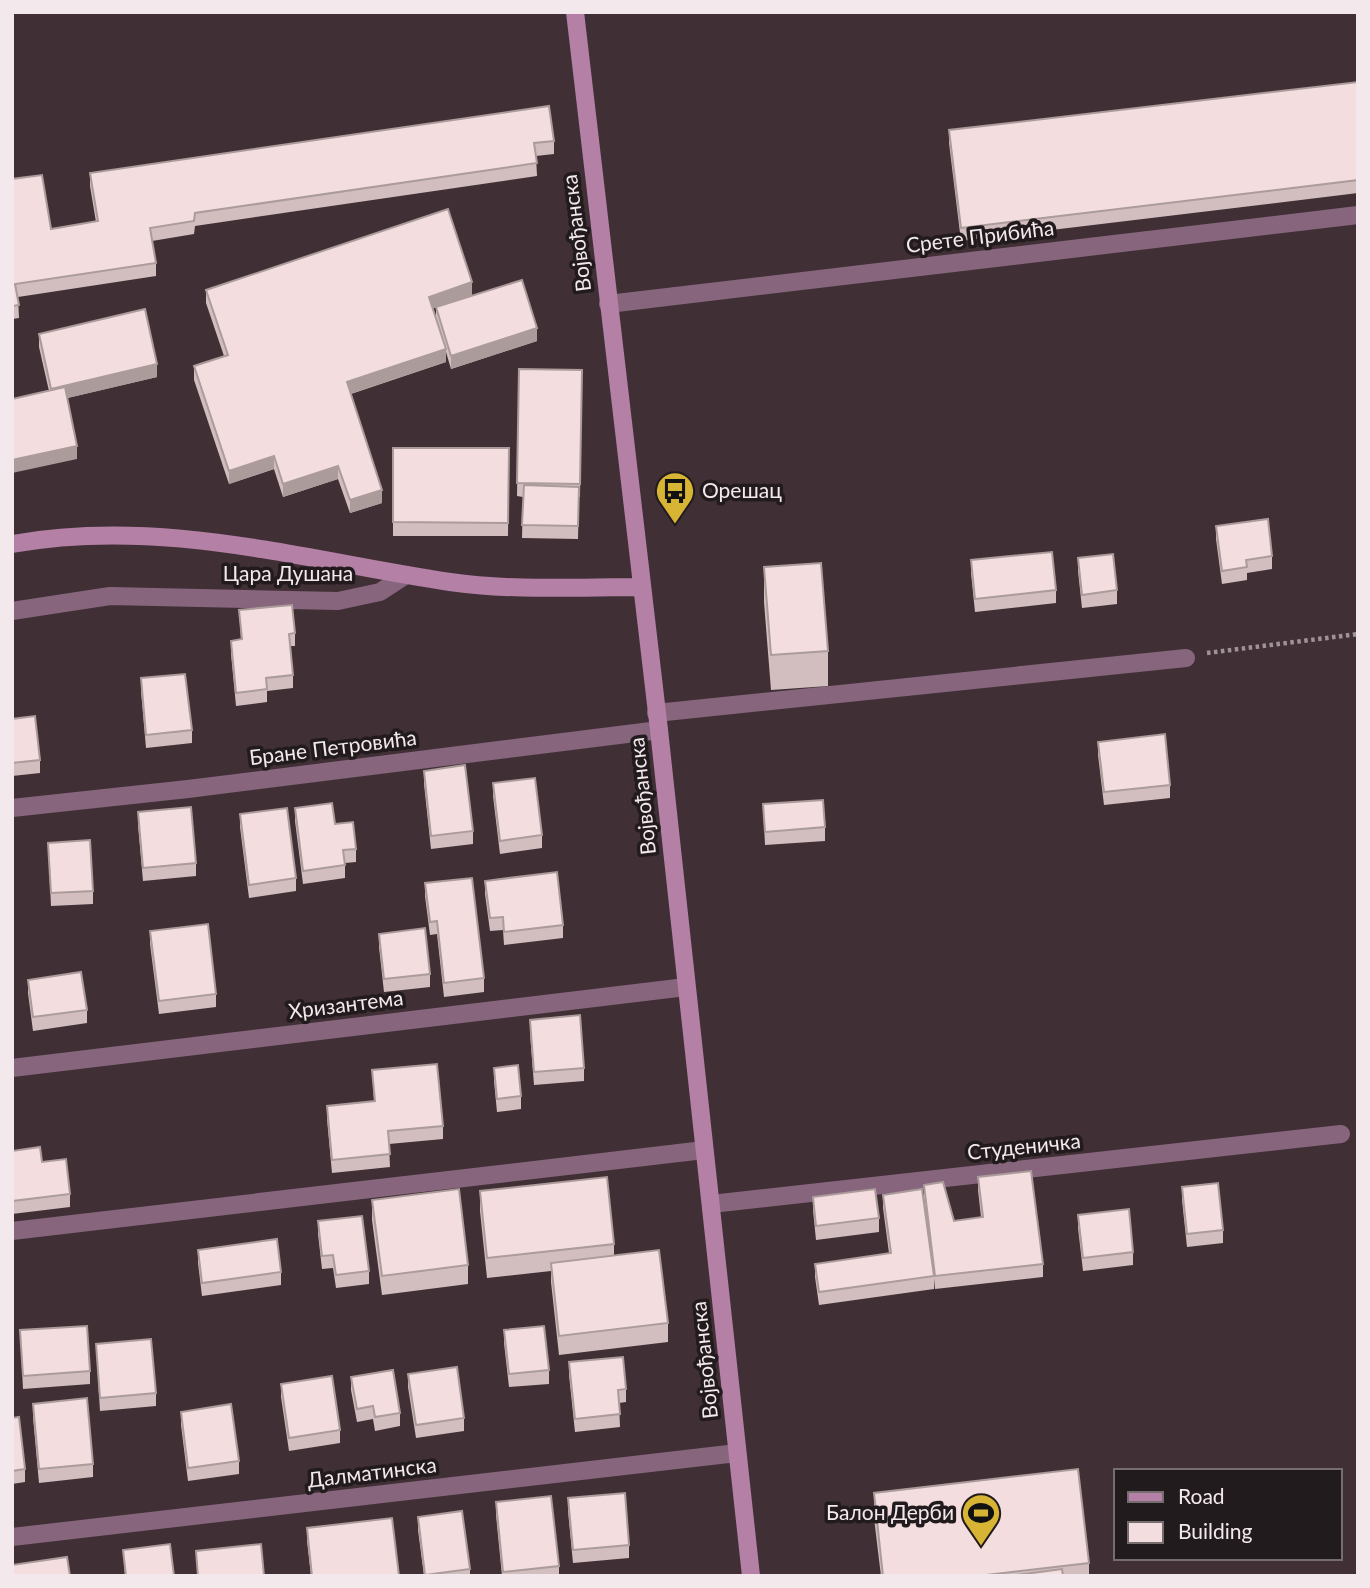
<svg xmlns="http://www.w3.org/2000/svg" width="1370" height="1588" font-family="Lato,sans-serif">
<rect width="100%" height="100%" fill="#403036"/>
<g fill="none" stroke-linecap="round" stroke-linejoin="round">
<path stroke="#a09397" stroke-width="4.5" stroke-dasharray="3.5 3.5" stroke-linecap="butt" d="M1207,653L1358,634"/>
<path stroke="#87667d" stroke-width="18" d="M656,713L1186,658"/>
<path stroke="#87667d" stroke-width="18" d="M608,304L1358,215
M12,611L110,596L338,601L380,592L406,575
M12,808L188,789L659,730
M12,1068L686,987
M711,1204L1341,1134
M12,1231L704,1150
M12,1537L737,1453"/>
<path stroke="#b480a5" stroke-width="18" d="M575,12L659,730L751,1576
M12,544C162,517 303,560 450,582C513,591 579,587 642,587"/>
</g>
<path fill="#d2bebf" d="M1358,82V193L961,241L949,143V130Z
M554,141V154L536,156L537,176L195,226L194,234L152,241L156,263V276L18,297L19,318L12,319V179L51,229L96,222L90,186V173Z
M206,290L472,295L432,308L436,320V307L537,341L451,369L446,352V362L351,394L382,503L350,513L338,479L283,497L274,469L229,484L194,380V366L224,356L206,303Z
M39,334L157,377L67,398L77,459L49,391L39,347Z
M519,369L582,370L580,497H579L578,539L522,538L523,497L517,496Z
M393,448H509L508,536H393Z
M1216,526L1272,556V569L1247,573V580L1222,584L1216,539Z
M1078,558L1117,590V604L1082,608L1078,571Z
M971,560L1056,590V603L975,612L971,573Z
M764,567L828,651V686L771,690L764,602Z
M239,610L295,633V646H290L293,675V688L267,691V702L236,706L231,654V641L241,640Z
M141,678L192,730V743L146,748L141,691Z
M12,719L40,760V773L12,776Z
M1098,742L1170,785V798L1104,805L1098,755Z
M424,771L473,831V844L431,849L424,784Z
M493,783L542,835V848L500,854L493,796Z
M763,804L825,827V841L765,845Z
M295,808L335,824L356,849V862L345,863V878L303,884L295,821Z
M138,812L196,863V876L143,881L138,825Z
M240,814L296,878V891L249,898L240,827Z
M48,843L93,891V904L51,906Z
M485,881L563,925V938L504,945L503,930L490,931L485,894Z
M425,883L484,978V992L444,997L437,934L430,935L425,896Z
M150,931L216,994V1007L159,1014L150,944Z
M379,934L430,974V987L384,992L379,947Z
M28,980L87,1010V1023L33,1031L28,993Z
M530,1020L584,1068V1081L534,1085L530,1033Z
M494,1068L521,1096V1109L497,1112L494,1081Z
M372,1070L443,1126V1139L389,1144L390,1167L332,1173L327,1119V1106L374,1101Z
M12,1151L42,1162L70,1194V1207L12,1214Z
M978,1177L1043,1264V1277L935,1289L934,1278V1289L819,1305L815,1277V1264L889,1253L883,1208V1195L932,1259L924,1198V1185L954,1221L981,1217L978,1190Z
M1182,1187L1223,1230V1243L1187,1247L1182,1200Z
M480,1191L614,1244V1255L668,1323V1342L559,1355L551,1282V1271L487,1278L480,1211Z
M813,1197L879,1218V1232L816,1240L813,1210Z
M372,1200L468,1265V1284L382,1295L372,1220Z
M1078,1215L1133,1252V1265L1083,1271L1078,1228Z
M318,1221L369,1271V1284L336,1288L333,1268L322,1269L318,1234Z
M198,1250L281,1272V1285L202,1296L198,1263Z
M20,1330L90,1371V1384L23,1389Z
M504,1330L549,1370V1384L509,1387L504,1343Z
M96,1344L156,1393V1406L100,1411Z
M569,1362L626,1389V1402L619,1403L620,1427L575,1432L569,1375Z
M408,1374L464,1418V1431L416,1438L408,1387Z
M351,1377L400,1413V1426L375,1431L373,1419L357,1422L351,1390Z
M281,1384L340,1430V1443L289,1451L281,1397Z
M33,1404L93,1464V1477L39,1483L33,1417Z
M181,1412L239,1461V1474L188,1481L181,1425Z
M12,1418L25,1469V1482L12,1484Z
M874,1493L1089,1563V1576H881L874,1518Z
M568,1498L629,1545V1558L573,1563L568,1511Z
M496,1502L559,1566V1576H502L496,1515Z
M418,1517L470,1569V1576H424L418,1530Z
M307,1528L399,1576H311L307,1541Z
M123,1550L174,1576H125Z"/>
<path fill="#ab9b9b" d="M472,282V295L429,310V297Z
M537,328V341L451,369V356Z
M446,349V362L347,395V382Z
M157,364V377L51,402V389Z
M77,446V459L12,473V460Z
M274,456V469L229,484V471Z
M338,466V479L283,497V484Z
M382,490V503L350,513V500Z"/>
<path fill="#f4ddde" stroke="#ab9b9b" stroke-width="2" d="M1358,82V180L961,228L949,130Z
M549,106L554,141L534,143L537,163L195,213L194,221L150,228L156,263L15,284L19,305L12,306V179L42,175L51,229L98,221L90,173Z
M448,209L472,282L429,297L446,349L347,382L382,490L350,500L338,466L283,484L274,456L229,471L194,366L228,355L206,290Z
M522,280L537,328L451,356L436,307Z
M145,309L157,364L51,389L39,334Z
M519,369L582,370L580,484L517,483Z
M65,387L77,446L12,460V399Z
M393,448H509L508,523L393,522Z
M524,485L579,487L578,526L522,525Z
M1268,519L1272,556L1246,560L1247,567L1222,571L1216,526Z
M1052,552L1056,590L975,599L971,560Z
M1113,554L1117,590L1082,595L1078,558Z
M821,563L828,651L771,655L764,567Z
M292,605L295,633L289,634L293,675L266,678L267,689L236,693L231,641L242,639L239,610Z
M185,674L192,730L146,735L141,678Z
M35,716L40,760L12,763V719Z
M1165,734L1170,785L1104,792L1098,742Z
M465,765L473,831L431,836L424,771Z
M535,778L542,835L500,841L493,783Z
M823,800L825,827L765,832L763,804Z
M332,803L335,824L353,822L356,849L343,850L345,865L303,871L295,808Z
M191,807L196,863L143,868L138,812Z
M287,808L296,878L249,885L240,814Z
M90,840L93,891L51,893L48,843Z
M557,872L563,925L504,932L503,917L490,918L485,881Z
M472,878L484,978L444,983L437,921L430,922L425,883Z
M208,924L216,994L159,1001L150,931Z
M425,928L430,974L384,979L379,934Z
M81,972L87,1010L33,1017L28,980Z
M580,1015L584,1068L534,1072L530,1020Z
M437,1064L443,1126L388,1131L390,1154L332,1160L327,1106L375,1101L372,1070Z
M518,1065L521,1096L497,1099L494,1068Z
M40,1147L42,1162L66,1159L70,1194L12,1201V1151Z
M1031,1171L1043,1264L935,1276L924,1185L943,1182L954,1221L983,1217L978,1177Z
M607,1177L614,1244L487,1258L480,1191Z
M1218,1183L1223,1230L1187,1234L1182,1187Z
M459,1189L468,1265L382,1276L372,1200Z
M875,1189L879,1218L816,1226L813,1197Z
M922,1189L934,1276L819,1292L815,1264L891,1253L883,1195Z
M1129,1209L1133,1252L1083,1258L1078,1215Z
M362,1216L369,1271L336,1275L333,1255L322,1256L318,1221Z
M277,1239L281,1272L202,1283L198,1250Z
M659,1250L668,1323L559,1336L551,1263Z
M87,1326L90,1371L23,1376L20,1330Z
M544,1326L549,1370L509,1374L504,1330Z
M151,1339L156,1393L100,1398L96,1344Z
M623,1357L626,1389L618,1390L620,1414L575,1419L569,1362Z
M457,1367L464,1418L416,1425L408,1374Z
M393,1370L400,1413L375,1417L373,1406L357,1409L351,1377Z
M332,1376L340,1430L289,1438L281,1384Z
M87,1398L93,1464L39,1469L33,1404Z
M231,1404L239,1461L188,1468L181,1412Z
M19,1417L25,1469L12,1471V1418Z
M1078,1469L1089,1563L978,1576H883L874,1493Z
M625,1493L629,1545L573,1550L568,1498Z
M551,1496L559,1566L503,1572L496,1502Z
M462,1511L470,1569L425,1575L418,1517Z
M392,1518L399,1576H312L307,1528Z
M170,1544L174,1576H126L123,1550Z
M261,1544L264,1576H198L196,1551Z
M67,1557L70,1576H12V1565Z
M1062,1569L1063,1576H1018L1017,1575Z"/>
<defs>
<g id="bus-pin" transform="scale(2.0125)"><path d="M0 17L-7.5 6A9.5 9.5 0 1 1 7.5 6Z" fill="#d8b434" stroke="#221b1d"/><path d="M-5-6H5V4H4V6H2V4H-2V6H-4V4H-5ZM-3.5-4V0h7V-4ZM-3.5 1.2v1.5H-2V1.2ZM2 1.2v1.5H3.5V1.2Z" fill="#111"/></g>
<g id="stadium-pin" transform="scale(2.0125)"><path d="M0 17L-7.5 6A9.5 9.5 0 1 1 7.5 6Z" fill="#d8b434" stroke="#221b1d"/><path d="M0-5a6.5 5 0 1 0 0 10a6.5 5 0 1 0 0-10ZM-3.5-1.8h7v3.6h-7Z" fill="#111"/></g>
</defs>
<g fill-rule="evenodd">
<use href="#bus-pin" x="675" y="491"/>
<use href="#stadium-pin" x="981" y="1513"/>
</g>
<g text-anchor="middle" stroke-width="7" stroke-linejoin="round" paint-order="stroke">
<g font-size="21" fill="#f3e8eb" stroke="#221b1d">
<text transform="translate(577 233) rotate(-97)" y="7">Војвођанска</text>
<text transform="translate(980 237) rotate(-7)" y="7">Срете Прибића</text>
<text x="288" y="581">Цара Душана</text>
<text transform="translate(333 748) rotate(-7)" y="7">Бране Петровића</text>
<text transform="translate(643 796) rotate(-96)" y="7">Војвођанска</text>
<text transform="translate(346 1005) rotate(-7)" y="7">Хризантема</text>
<text transform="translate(1024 1147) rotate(-6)" y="7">Студеничка</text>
<text transform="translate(705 1360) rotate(-96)" y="7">Војвођанска</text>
<text transform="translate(372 1473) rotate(-7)" y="7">Далматинска</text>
</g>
<g font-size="21" fill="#f3e8eb" stroke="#221b1d" text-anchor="start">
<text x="702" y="498">Орешац</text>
<text x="954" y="1520" text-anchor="end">Балон Дерби</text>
</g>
</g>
<rect width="1370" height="1588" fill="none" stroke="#f3e8eb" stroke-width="28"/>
<rect x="1114" y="1469" width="228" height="91" fill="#221b1d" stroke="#766d6f" stroke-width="2"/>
<rect x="1128" y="1492" width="35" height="10" fill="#b480a5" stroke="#766d6f" stroke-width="2"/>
<text x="1178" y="1504" font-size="21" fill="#f3e8eb">Road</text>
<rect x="1128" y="1522" width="35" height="21" fill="#f4ddde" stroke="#766d6f" stroke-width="2"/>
<text x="1178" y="1539" font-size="21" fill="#f3e8eb">Building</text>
</svg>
